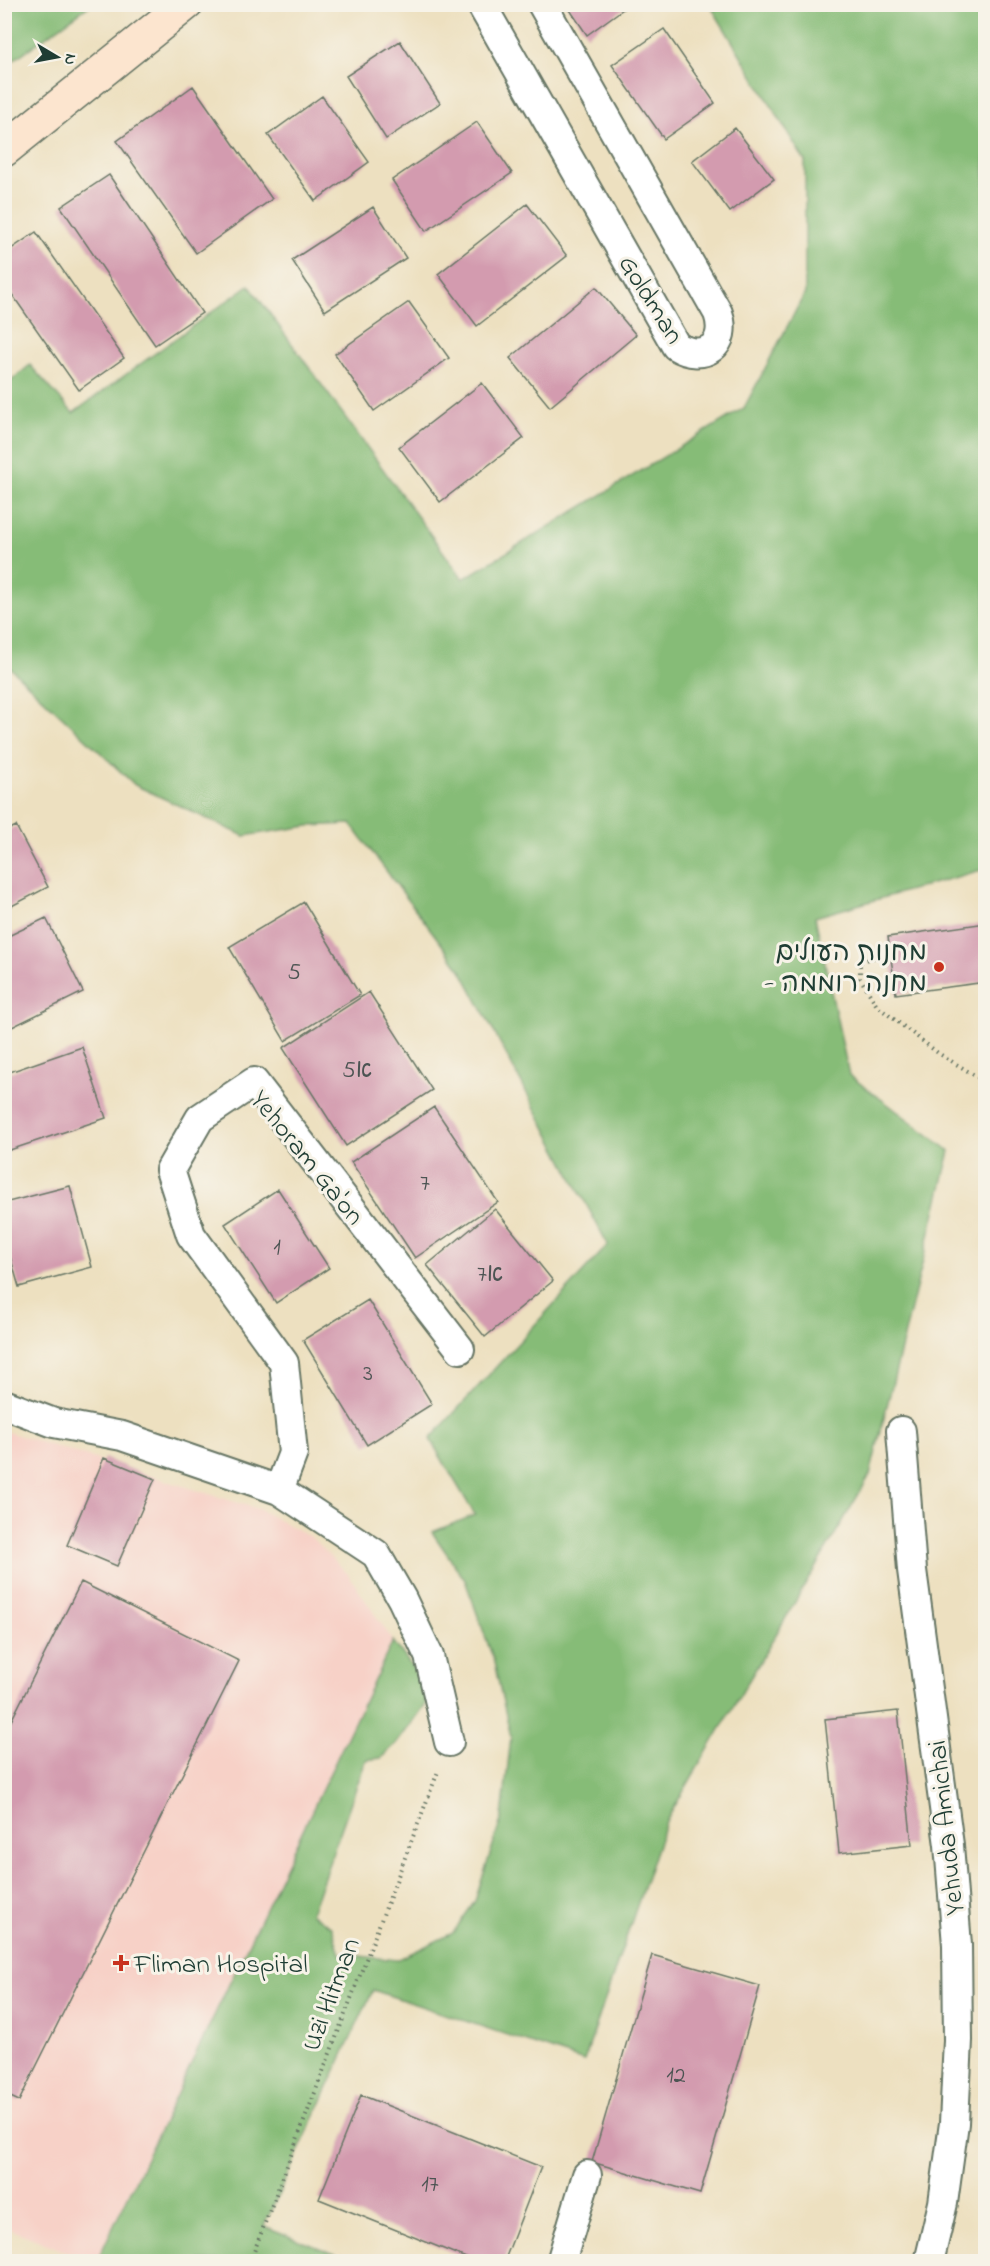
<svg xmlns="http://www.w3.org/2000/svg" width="990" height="2266" font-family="'Indie Flower','Playpen Sans Hebrew',sans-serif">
<rect width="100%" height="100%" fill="#f7f3e8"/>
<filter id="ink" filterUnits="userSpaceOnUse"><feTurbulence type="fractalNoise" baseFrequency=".0167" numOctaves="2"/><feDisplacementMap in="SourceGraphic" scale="12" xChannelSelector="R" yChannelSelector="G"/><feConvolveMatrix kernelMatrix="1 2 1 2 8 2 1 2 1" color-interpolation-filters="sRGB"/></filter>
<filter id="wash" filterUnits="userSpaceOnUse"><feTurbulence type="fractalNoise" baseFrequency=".008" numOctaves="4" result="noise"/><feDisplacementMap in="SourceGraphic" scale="24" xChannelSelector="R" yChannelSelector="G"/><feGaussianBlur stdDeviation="1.35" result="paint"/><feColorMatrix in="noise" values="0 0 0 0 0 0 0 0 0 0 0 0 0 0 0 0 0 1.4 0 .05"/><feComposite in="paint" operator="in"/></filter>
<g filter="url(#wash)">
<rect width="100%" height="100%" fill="#ede0c0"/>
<path fill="#f7d1c7" d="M4,1431L258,1509L311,1537L347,1573L393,1641L98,2257L64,2251L5,2227Z"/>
<path fill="#86bc77" stroke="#527c56" stroke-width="1.5" d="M5,4H90V5L5,66Z
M710,5H985V869L815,917L849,1075L950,1151L870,1475L666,1821L584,2061L373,1990L264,2226L352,2261H97L393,1641L424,1683L426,1704L397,1743L381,1758L366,1760L311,1913L332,1928L340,1954L397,1960L453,1933L475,1901L502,1817L511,1737L493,1658L465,1580L432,1532L475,1515L430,1439L608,1245L461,970L351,824L308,826L244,836L135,785L5,663L4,387L30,365L73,413L249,285L463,579L744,408L805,293V161Z"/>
<g id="blocks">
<path fill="#d39baf" d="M566,4H630L587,35Z
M664,29L715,103L664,139L612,65Z
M400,41L440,103L386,139L346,76Z
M193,86L272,199L196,253L117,141Z
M322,96L369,162L315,201L268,135Z
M477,122L512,173L426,231L392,180Z
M735,128L774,179L730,212L692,161Z
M109,175L202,313L155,345L61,207Z
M527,204L567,256L477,326L438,274Z
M373,207L406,258L325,311L292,260Z
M36,232L124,358L79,390L4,283V254Z
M596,287L636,335L550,407L510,358Z
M409,302L449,358L374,411L335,354Z
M482,383L524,438L440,502L399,447Z
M16,826L48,887L4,910V832Z
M304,902L360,995L285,1041L229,947Z
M46,918L83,992L4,1031V938Z
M986,923V982L896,994L888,937Z
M369,992L432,1090L346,1146L283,1048Z
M82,1047L106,1118L4,1152V1074Z
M434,1107L498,1202L415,1258L351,1162Z
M70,1186L92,1267L19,1287L4,1235V1203Z
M278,1189L329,1268L276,1303L225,1224Z
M495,1209L553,1281L485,1337L427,1265Z
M368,1300L432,1404L367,1445L303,1340Z
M104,1458L155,1479L117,1566L67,1545Z
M81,1582L239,1661L19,2101L4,2094V1735Z
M898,1711L912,1845L839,1853L825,1719Z
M652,1955L760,1986L700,2194L592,2162Z
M361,2095L541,2167L504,2262H476L319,2199Z"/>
</g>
</g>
<g filter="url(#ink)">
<use href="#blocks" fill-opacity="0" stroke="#677665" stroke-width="1.5"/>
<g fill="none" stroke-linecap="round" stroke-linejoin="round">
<g stroke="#677665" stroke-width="32">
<path id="street" d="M481,4L676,346C704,363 729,345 718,313L542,4
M4,1404L54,1423L122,1436L279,1490L376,1554L402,1599L429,1656L449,1742
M901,1431L912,1570L949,1845L957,1945L958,2040L954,2123L943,2203L929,2262
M279,1490L293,1453L284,1363L191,1235L170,1170L200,1118L254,1082L460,1349
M561,2262L587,2175"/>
</g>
<g stroke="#677665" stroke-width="36">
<path id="secondary" d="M4,150L186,4"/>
</g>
<path stroke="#677665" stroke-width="4" stroke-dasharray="1.5 4.5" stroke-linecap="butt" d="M891,952L860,962V978L877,1006L938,1053L976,1076L986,1084
M250,2262L439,1769"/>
<use href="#street" stroke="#fff" stroke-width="28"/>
<use href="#secondary" stroke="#fce5cf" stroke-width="33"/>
</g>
</g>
<g fill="#c8321e" stroke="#f7f3e8" stroke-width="2">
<circle cx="939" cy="967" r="6"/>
<path d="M118 1954h6v6h6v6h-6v6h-6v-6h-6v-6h6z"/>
</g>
<g text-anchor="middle" stroke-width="6" stroke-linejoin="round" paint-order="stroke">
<g font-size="24" fill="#4c5453">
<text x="294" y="979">5</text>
<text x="357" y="1077">5א</text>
<text x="425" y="1190">7</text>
<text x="277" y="1254">1</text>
<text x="490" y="1281">7א</text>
<text x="368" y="1380">3</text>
<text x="676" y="2082">12</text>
<text x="430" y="2191">17</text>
</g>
<g font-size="27" fill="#1f3d34" stroke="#f7f3e8">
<text transform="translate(652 299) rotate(58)" y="9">Goldman</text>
<text transform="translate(308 1157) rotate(51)" y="9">Yehoram Ga'on</text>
<text transform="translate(945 1828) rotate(-96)" y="9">Yehuda Amichai</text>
<text transform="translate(330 1994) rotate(-69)" y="9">Uzi Hitman</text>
</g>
<g font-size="27" fill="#1f3d34" stroke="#f7f3e8" text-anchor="end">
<text x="927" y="960">מחנות העולים<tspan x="927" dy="31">- מחנה רוממה</tspan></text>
<text x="134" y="1972" text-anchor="start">Fliman Hospital</text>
</g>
</g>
<rect width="990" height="2266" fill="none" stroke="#f7f3e8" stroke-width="24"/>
<g transform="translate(57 57) rotate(100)" stroke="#f7f3e8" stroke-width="4.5" paint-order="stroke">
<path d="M0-4.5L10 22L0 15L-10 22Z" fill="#1f3d34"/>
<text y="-9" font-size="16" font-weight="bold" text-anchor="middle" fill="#1f3d34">N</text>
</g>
</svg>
